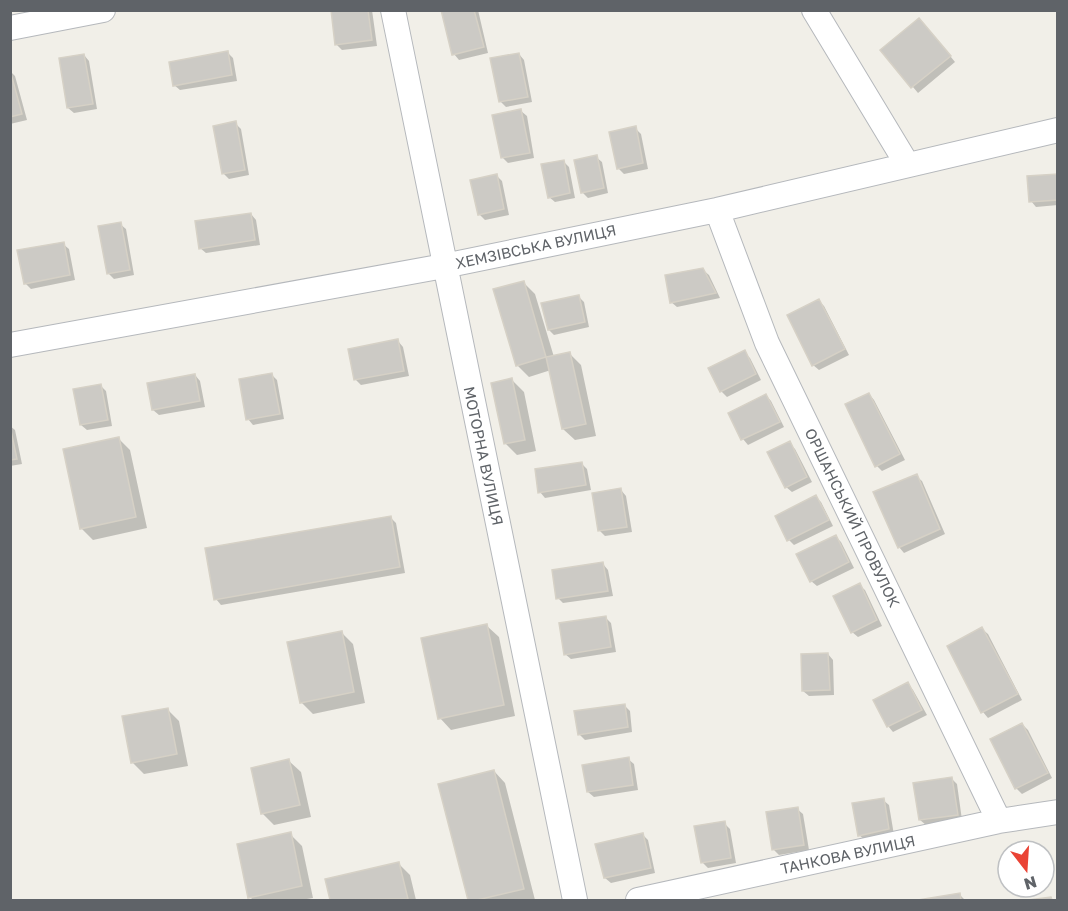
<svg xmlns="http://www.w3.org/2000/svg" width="1068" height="911" font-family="'Golos Text',sans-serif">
<rect width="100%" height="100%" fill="#f1efe8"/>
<path fill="#0003" d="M332,10H372L377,46L342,50L336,44Z
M442,10H478L488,53L459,60L454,54Z
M925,25L955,62L918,93L882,50Z
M228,53L233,58L237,81L180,90L174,85Z
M519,54L524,60L532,102L506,107L500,101Z
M84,55L89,61L97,109L74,113L68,108Z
M10,71L15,76L27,120L10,124Z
M521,111L527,116L534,158L508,163L502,157Z
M235,123L241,129L249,175L229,179L223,173Z
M635,128L641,134L648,169L624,174L618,168Z
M596,157L602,162L608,193L588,198L582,192Z
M563,161L569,167L575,198L555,202L549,197Z
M1058,175V205L1036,207L1031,201Z
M497,176L502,181L509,215L485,220L479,214Z
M251,214L256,220L260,245L206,253L200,248Z
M120,224L126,229L134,275L114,279L108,273Z
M63,244L69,249L75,280L31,289L25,283Z
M703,270L709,275L720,298L677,307L671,302Z
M523,282L535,294L554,357L570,354L581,365L596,436L575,440L563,429L551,370L529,377L517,365Z
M578,296L584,302L589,327L554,335L549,330Z
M819,301L824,306L849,355L819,370L813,365Z
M398,341L403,347L409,376L361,385L355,379Z
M744,352L750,358L761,380L727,397L721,391L710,368Z
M271,374L277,380L284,419L253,425L248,419Z
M195,375L200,381L205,407L159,415L153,410Z
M512,380L524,392L536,451L517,455L505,443Z
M100,385L106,391L112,426L87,430L81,425Z
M869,394L874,400L905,460L882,471L877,466Z
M766,395L771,401L784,427L748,445L743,439L730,414Z
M10,426L15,430L22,464L10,466Z
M118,438L130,450L147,528L93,540L81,528Z
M789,443L795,449L812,482L792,492L786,487Z
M582,464L587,469L591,490L545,498L540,492Z
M916,476L922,481L945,534L904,553L899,547Z
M621,490L626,496L632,532L605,536L600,531Z
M816,497L821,502L833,526L794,545L789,540Z
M391,518L396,523L405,573L221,605L216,599Z
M835,536L841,542L854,568L817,586L811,581Z
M603,564L608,570L613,596L563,603L558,598Z
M859,585L865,590L882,626L858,637L852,632Z
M606,618L611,623L616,652L571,659L565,654Z
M487,626L499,637L515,716L451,730L440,718Z
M982,629L988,634L1022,700L988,718L983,712L949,647Z
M341,632L353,644L365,703L313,714L301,702Z
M828,654L833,660L834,695L809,696L803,691Z
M908,684L913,690L927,715L893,732L888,726Z
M624,705L630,711L632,732L585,740L579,734Z
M168,710L179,721L188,766L144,774L132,762Z
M1022,724L1028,730L1052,778L1022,794L1016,788L992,739Z
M628,759L634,764L638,790L594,797L588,792Z
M289,761L301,772L311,817L274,825L262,813Z
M494,771L505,783L535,900H470L440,785Z
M952,779L957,784L962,820L926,825L920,820Z
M883,800L889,805L894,835L865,840L859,835Z
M797,809L803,814L809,850L779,855L774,850Z
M724,823L730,829L736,863L708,868L702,862Z
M290,834L302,846L313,898L301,900H253L250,897Z
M642,834L648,840L655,873L611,883L605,878Z
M398,863L410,875L416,900H332L327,880Z
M959,894L965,900H924Z"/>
<path fill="#cccac5" stroke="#d6d1c6" stroke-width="1.5" d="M331,10H368L372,40L335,45Z
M441,10H474L484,47L452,55Z
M919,18L951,56L911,88L880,50Z
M228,51L232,75L173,86L169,62Z
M519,53L528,97L499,102L490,58Z
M84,54L93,104L67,108L59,58Z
M10,70L22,114L10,117Z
M521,109L530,153L501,158L492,115Z
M236,121L245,170L222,174L213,126Z
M636,126L643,163L617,169L609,132Z
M597,155L604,188L581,193L574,160Z
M564,160L570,193L548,198L541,164Z
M497,174L504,209L478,215L470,180Z
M1058,174V200L1029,202L1027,176Z
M251,213L255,240L199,249L195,221Z
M121,222L130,270L107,274L98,226Z
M64,242L70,275L24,284L17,250Z
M703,268L716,293L670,303L665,275Z
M524,281L546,357L516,366L493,289Z
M579,295L585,322L548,330L541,303Z
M819,299L845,349L812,366L787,315Z
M398,339L404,371L354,380L348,349Z
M745,350L756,374L720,392L708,368Z
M570,352L586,424L562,429L546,357Z
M272,373L280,414L246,420L239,379Z
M195,374L200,401L152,410L147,383Z
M512,378L525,440L504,444L491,383Z
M101,384L108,420L80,425L73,389Z
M869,393L900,454L875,467L845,404Z
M766,394L780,422L741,440L728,413Z
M10,426L17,459L10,460Z
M119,437L136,517L80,529L63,449Z
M790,441L807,477L785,488L767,452Z
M582,462L586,485L538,493L535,469Z
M917,474L940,529L898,548L873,492Z
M621,488L627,527L598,531L592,493Z
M816,495L829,520L787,541L775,516Z
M391,516L400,567L214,600L205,548Z
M836,535L849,562L810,582L796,554Z
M603,562L608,591L556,599L552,570Z
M860,583L877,620L851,633L833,596Z
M606,616L611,647L564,655L559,623Z
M487,624L504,705L438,719L421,638Z
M982,627L1018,694L981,713L947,646Z
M342,631L354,692L300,703L287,642Z
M828,653L830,690L802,691L801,654Z
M908,682L922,710L887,727L873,700Z
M625,704L628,727L578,735L574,711Z
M168,708L177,754L131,763L122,716Z
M1022,723L1048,773L1015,789L990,739Z
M629,757L633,785L587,792L582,765Z
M289,759L300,805L261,814L251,768Z
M494,770L524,889L477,900H468L438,784Z
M952,777L958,815L919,820L913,783Z
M884,798L889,829L858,836L852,803Z
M798,807L804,845L772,850L766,812Z
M725,821L731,858L701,863L694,826Z
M291,832L302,886L248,898L237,844Z
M643,833L651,868L604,878L595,844Z
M399,862L408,899L330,900L325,879Z
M960,893L961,900H918Z
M1051,897L1052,900H1028Z"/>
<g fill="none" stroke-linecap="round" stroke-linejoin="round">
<g stroke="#b5b8bc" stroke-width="26">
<path id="minor" d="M393,10L575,900
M814,10L907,164
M10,28L103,10
M717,210L767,343L999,821
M10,345L444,266L717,210L1058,130
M638,900L999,821L1058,812"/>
</g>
<use href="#minor" stroke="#fff" stroke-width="24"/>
</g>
<g text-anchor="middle" stroke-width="4.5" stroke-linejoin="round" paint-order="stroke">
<g font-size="15" fill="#5f6368" stroke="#fff">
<text transform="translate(536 247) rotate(-12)" y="5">ХЕМЗІВСЬКА ВУЛИЦЯ</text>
<text transform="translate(483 456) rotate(78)" y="5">МОТОРНА ВУЛИЦЯ</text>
<text transform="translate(852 518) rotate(64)" y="5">ОРШАНСЬКИЙ ПРОВУЛОК</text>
<text transform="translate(848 855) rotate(-12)" y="5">ТАНКОВА ВУЛИЦЯ</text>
</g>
</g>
<rect width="1068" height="911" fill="none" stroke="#5f6368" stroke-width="24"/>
<g transform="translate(1026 869) rotate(163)"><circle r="28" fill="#ffffff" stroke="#bfc1c3" stroke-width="1.5"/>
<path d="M0-4.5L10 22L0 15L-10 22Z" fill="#ea4335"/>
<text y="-9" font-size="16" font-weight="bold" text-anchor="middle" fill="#5f6368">N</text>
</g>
</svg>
